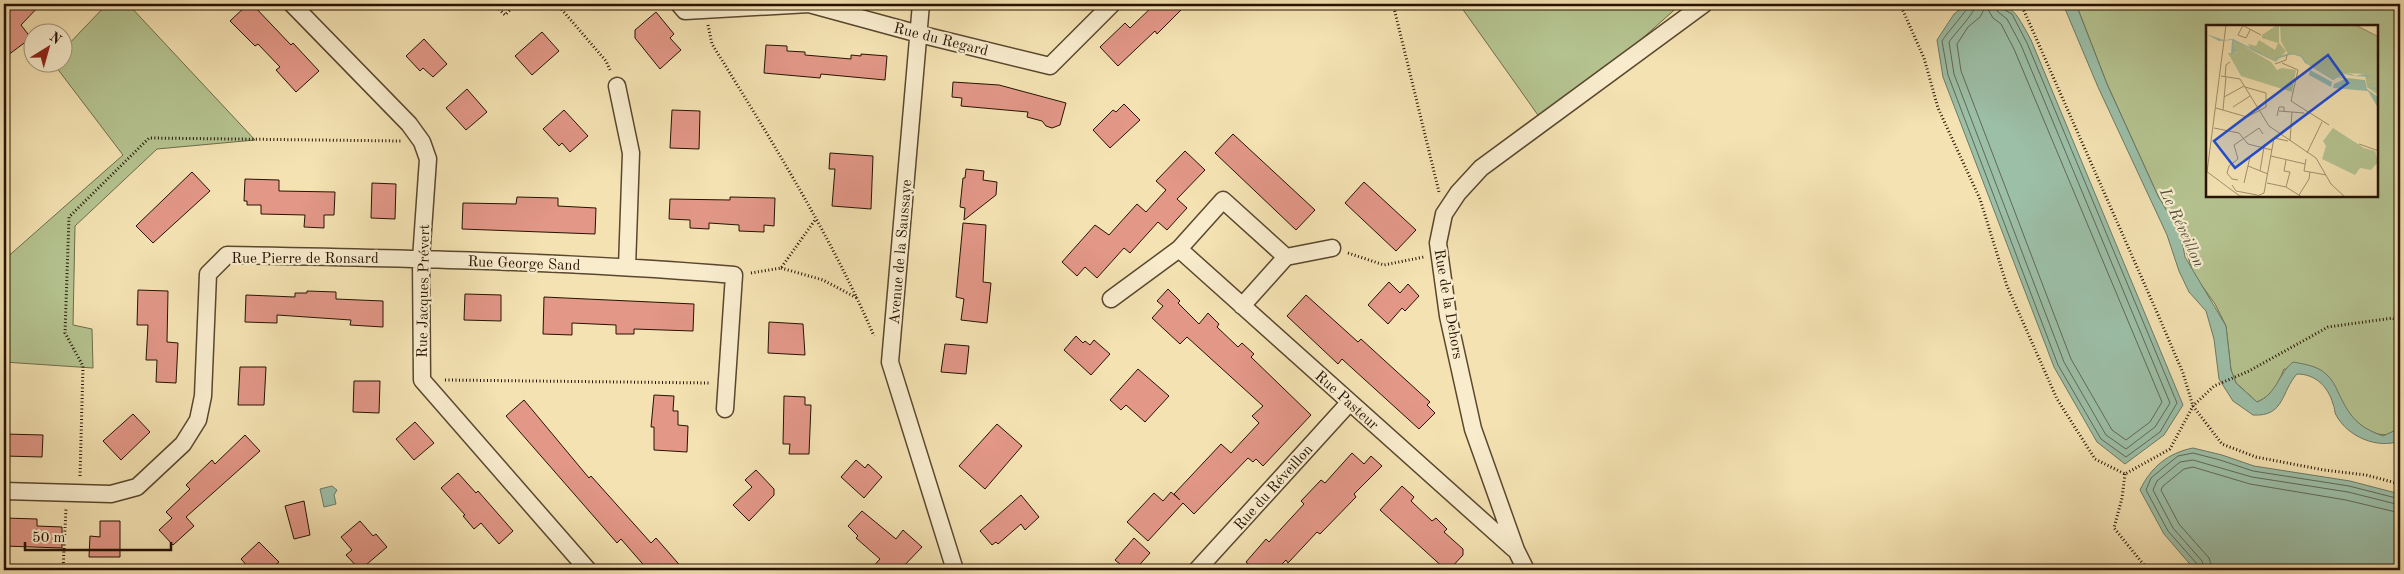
<svg xmlns="http://www.w3.org/2000/svg" width="2404" height="574" font-family="'Old Standard TT',serif">
<rect width="100%" height="100%" fill="#f4e2b2"/>
<filter id="stains"><feTurbulence type="fractalNoise" baseFrequency=".004" numOctaves="4"/><feColorMatrix values="0 0 0 0 .2 0 0 0 0 .09 0 0 0 0 .02 0 0 0 .5 -.17"/></filter>
<radialGradient id="worn" r=".72"><stop offset=".6" stop-color="#630" stop-opacity="0"/><stop offset="1" stop-color="#630" stop-opacity=".3"/></radialGradient>
<path fill="#b5c491" stroke="#6e6c4a" fill-rule="evenodd" d="M107,4H128L255,140L157,149L75,226L73,325L92,329L93,368L4,362V260L123,155L53,63L62,62L63,50Z
M1459,4H1681L1545,125Z
M2076,4H2400V428C2386,443 2364,430 2352,418C2342,408 2336,387 2326,374L2284,369C2278,384 2272,396 2257,402L2236,383L2231,370L2226,326L2215,304L2193,273L2181,235L2158,196L2107,84ZM2208,26H2378V196H2208Z"/>
<path fill="#9cbfa8" stroke="#6d7a66" d="M1967,4C2011,4 2010,1 2031,40L2183,405L2164,435L2125,464L2097,442L2054,367L1943,77L1937,40L1954,14Z
M2063,4H2076L2107,84L2158,196L2181,235L2185,257L2226,326L2231,370L2236,383L2257,402C2277,394 2278,374 2293,362C2304,364 2318,366 2326,374C2332,379 2336,387 2339,394C2350,417 2358,427 2383,436L2400,428V441C2377,449 2348,437 2336,415C2334,412 2335,407 2333,404C2328,386 2315,374 2297,374C2281,391 2285,417 2253,415L2233,401L2219,379L2214,339L2206,311L2189,292L2179,271L2167,235L2098,87Z
M2193,448L2222,455L2254,466L2350,481L2400,494V570H2195L2164,534L2140,490C2151,467 2168,453 2193,448Z
M332,486L337,490L334,495L336,504L324,507L320,489Z"/>
<g fill="none" stroke-linecap="round" stroke-linejoin="round">
<path stroke="#616955" stroke-width="1" d="M1970,4C1969,8 1947,33 1942,41L1948,75L2058,365L2101,439L2126,457L2160,432L2177,403L2027,43L2012,14L2003,9L2002,4
M1976,4C1976,12 1955,33 1949,42L1954,74L2064,362L2106,435L2126,449L2155,427L2170,403L2021,45L2007,19L1997,11L1996,4
M1986,6L1993,18L2001,24L2014,49L2162,402L2150,422L2126,440L2112,430L2071,359L1961,71L1957,44L1968,27L1980,17Z
M2199,570L2198,565L2168,531L2146,490L2151,478L2163,468L2178,456L2193,453L2220,460L2253,471L2349,486L2400,499
M2205,570L2202,561L2173,528L2153,490L2157,481L2180,462L2193,460L2252,477L2348,492L2400,505
M2213,570L2209,558L2179,524L2161,490L2163,486L2184,469L2193,467L2250,484L2346,500L2400,513"/>
</g>
<path fill="#e29787" stroke="#261302" d="M4,4H41L21,25L31,38L4,58Z
M248,4H252L291,45L293,43L319,71L296,92L276,70L280,67L258,44L255,46L230,21Z
M1155,4H1187L1157,34L1155,31L1118,66L1100,47L1125,23L1130,28Z
M656,12L674,34L670,38L681,50L660,69L635,38V30Z
M542,32L559,51L532,75L515,56Z
M424,39L447,64L433,77L423,68L420,71L406,56Z
M766,45L787,46V51L805,52V55L851,59V55L861,56V54L887,56L885,80L821,74L820,78L764,73Z
M953,82L999,85L1066,103L1060,125L1052,128L1046,126L1042,121L1027,117L1028,112L961,106L962,98L952,97Z
M467,89L487,112L466,130L446,108Z
M1124,104L1140,120L1110,148L1093,130L1113,110L1116,112Z
M564,110L588,136L570,152L562,143L559,146L543,129Z
M672,110L700,111L699,149L670,148Z
M1233,134L1315,210L1296,230L1215,153Z
M1185,151L1205,170L1177,199L1187,208L1167,230L1158,222L1130,253L1124,248L1097,278L1085,267L1077,276L1062,262L1095,225L1109,235L1137,204L1146,212L1166,190L1156,181Z
M830,153L873,156L871,209L832,206L835,169H829Z
M966,169L984,171L983,180L997,182L996,195L964,220L965,208L960,207L963,178H965Z
M192,172L210,191L153,243L136,226Z
M245,179L279,180V191L335,192L334,215H324V228L304,227L305,215L261,214V205H247V201H244Z
M1364,182L1416,230L1396,251L1345,203Z
M372,183L396,184L395,219L371,218Z
M517,197L558,198V206L596,208L595,234L462,229L463,203L516,204Z
M730,197L775,198L774,226L764,225V232L739,231V225L709,223V229L690,228V220L669,219L670,199L730,200Z
M963,223L986,225L983,282L991,283L987,323L961,320L964,299L956,297Z
M1389,282L1400,293L1408,284L1419,296L1405,311L1402,308L1388,324L1368,305Z
M1168,289L1180,301L1178,303L1199,324L1208,313L1219,324L1217,327L1238,347L1242,343L1254,354L1251,357L1311,415L1263,466L1256,459L1253,462L1248,458L1194,514L1183,503L1148,541L1127,522L1154,493L1163,501L1171,492L1180,500L1174,494L1221,444L1231,453L1259,423L1252,416L1263,406L1187,337L1180,344L1152,318L1163,306L1157,301Z
M138,290L168,291L167,342L178,343L176,383L156,382L157,360H146L148,325H137Z
M307,291L336,292V299L383,301V327L350,325L351,320L277,315V323L245,322L246,295L295,297V293H307Z
M465,294L501,295V321L464,320Z
M1306,295L1358,342L1361,339L1430,402L1427,405L1435,413L1419,429L1342,359L1338,364L1287,316Z
M544,297L694,304L693,331L634,329V334H616V325L572,323V335L543,334Z
M769,322L803,324L805,355L768,353Z
M1076,336L1083,343L1085,341L1090,345L1094,340L1110,354L1091,375L1064,350Z
M945,344L969,346L966,374L941,372Z
M240,367H266L264,405H238Z
M1138,369L1169,396L1145,422L1126,405L1121,410L1110,400Z
M354,381H380L379,413L353,412Z
M654,395L674,396L673,411H678V425L688,426L687,452L654,450V427H651Z
M784,396L805,397V405H811L809,454H789L790,444H783Z
M524,400L589,478L591,476L651,543L656,538L684,570H648L621,539L617,543L506,416Z
M133,414L150,432L121,460L103,441Z
M415,422L434,443L414,460L396,439Z
M997,424L1022,446L985,489L959,466Z
M4,434L43,435L42,457L4,456Z
M245,435L260,451L186,517L194,526L173,545L159,530L172,518L166,512L190,489L186,485L212,460L215,464Z
M1352,453L1364,464L1371,456L1382,466L1354,494L1356,497L1320,534L1317,532L1288,563L1286,560L1276,570H1255L1246,562L1266,539L1269,542L1304,504L1301,501L1321,480L1325,483Z
M856,460L865,468L868,464L882,477L864,498L841,477Z
M756,470L774,489V495L749,521L733,505L752,487L745,480Z
M458,473L476,493L478,491L513,531L499,544L481,523L474,529L463,516L465,515L441,488Z
M1402,486L1414,497L1411,501L1432,521L1436,518L1447,529L1444,532L1463,549V555L1449,570H1446L1380,510Z
M1021,495L1039,517L1025,530L1021,524L998,544L996,542L992,545L980,531Z
M304,501L310,535L294,539L285,506Z
M862,511L896,539L903,530L922,547L900,570H870L880,559L856,538L858,536L848,526Z
M5,518L37,519V526L62,527V548L4,546Z
M100,521H120V557H89L90,536L100,537Z
M360,521L373,536L376,534L387,547L360,570L346,555L352,550L341,537Z
M1134,538L1150,553L1135,570H1127L1115,560Z
M259,542L279,562L270,570H251L241,559Z"/>
<g fill="none" stroke-linecap="round" stroke-linejoin="round">
<g stroke="#5a472e" stroke-width="19">
<path id="street" d="M292,4L409,124L422,142L428,159L421,259L422,380L588,570
M679,4L685,11L809,4L919,34L1050,66L1112,4
M921,4L890,362L955,570
M617,86L631,153L627,267
M1179,249L1514,549
M1286,257L1332,248
M1111,299L1179,249L1223,200L1286,257L1242,306
M4,491L111,494L137,487L183,444L198,420L203,396L208,274L227,255C396,258 565,261 734,275L725,409
M1197,570L1349,403
M1526,570L1516,550L1473,429L1448,316L1438,243L1444,214L1458,193L1481,168L1704,4"/>
</g>
<path stroke="#261302" stroke-width="3" stroke-dasharray="1 2.5" stroke-linecap="butt" d="M494,4L505,15L516,4
M557,4L606,61L611,72
M1393,4L1439,192
M1900,4L1924,58L1938,108L1980,199L2007,286L2057,399L2095,459L2125,474L2170,449L2193,406L2214,386L2249,371L2328,327L2393,318L2400,322
M2021,4L2159,317L2183,373L2193,406L2222,444L2256,457L2324,470L2366,475L2400,484
M708,25L712,44C770,138 830,234 874,336
M1348,253L1384,265L1424,257
M781,268L823,280L857,298
M751,273L781,268L815,220
M445,380L709,383
M2125,474L2122,498L2114,528L2148,570
M80,476L83,366L65,333L69,217L149,138L401,141
M63,570L66,509"/>
<use href="#street" stroke="#f8eccd" stroke-width="16"/>
</g>
<g text-anchor="middle" stroke-width="4.5" stroke-linejoin="round" paint-order="stroke">
<g font-size="15" fill="#261302" stroke="#f8eccd">
<text transform="translate(941 39) rotate(14)" y="5">Rue du Regard</text>
<text transform="translate(900 252) rotate(-85)" y="5">Avenue de la Saussaye</text>
<text x="305" y="263">Rue Pierre de Ronsard</text>
<text transform="translate(524 263) rotate(2)" y="5">Rue George Sand</text>
<text transform="translate(423 291) rotate(-89)" y="5">Rue Jacques Prévert</text>
<text transform="translate(1449 304) rotate(80)" y="5">Rue de la Dehors</text>
<text transform="translate(1347 400) rotate(42)" y="5">Rue Pasteur</text>
<text transform="translate(1273 487) rotate(-48)" y="5">Rue du Réveillon</text>
</g>
<g font-size="16" font-style="italic" fill="#4f4f3c" stroke="#f8eccd">
<text transform="translate(2183 227) rotate(65)" y="6">Le Réveillon</text>
</g>
</g>
<g transform="translate(2206 25)">
<rect width="172" height="172" fill="#f4e2b2"/>
<path d="M71,0H73V18L80,26L70,37L45,25L42,19L50,21L53,15L69,25L72,18L56,13V10ZM74,0H151L172,11V70L161,62L159,49L139,48L127,55L103,40L95,31L82,29L75,16ZM27,15L65,37L71,45L76,43L90,45L86,67L35,51L22,28H31ZM127,103L158,123L169,126L172,137L165,145L154,143L149,150L116,134L120,121L117,116Z" fill="#b5c491"/>
<path d="M0,9L18,15L27,14L67,34L80,29L87,28L96,31L103,40L125,52L127,55L130,51L136,52L139,48L145,49L149,51L158,49L167,52L170,57L163,62H171L172,65L163,63V60L170,57L166,52L148,51L139,49L136,53L130,52L128,55L99,38L95,32L87,29L67,35L27,16L31,27L25,29L26,15L13,16ZM104,45L126,57L125,62L103,50ZM141,53L159,55L161,64L172,72V83L162,66L127,63L128,59Z" fill="#9cbfa8"/>
<path fill="none" stroke="#a28f6c" stroke-width="1" d="M36,0L55,10M37,0L32,10L40,13L44,5M149,0L173,12M76,38L92,45L85,76L123,100M69,39L80,35L81,30M15,51L34,54L63,101L110,133L125,159L139,172M19,52L20,40L24,37M18,72L38,61M27,82L44,71M10,83L41,92L60,82V68L39,62M17,85L20,52M73,86L98,88M71,91L73,82H78V86M8,103L33,108L42,119L66,125M84,116L86,87M153,119L173,126M101,128L116,97M65,131L99,139M80,135L78,146L84,147L80,162M42,141L62,149M0,146L35,172M54,146L58,122M1,147L20,0M104,147L120,150M32,155L26,154L21,148L23,141L32,134L28,120L53,103L57,109M38,158L44,132M61,158L80,162L96,172M26,160L30,166L51,170M58,168L68,113L82,116M93,170L103,154L104,147L98,146L100,134M33,171L49,172L58,168"/>
<path fill="#1d4ed8" fill-opacity="0.15" stroke="#1d4ed8" stroke-width="2.5" d="M122,30L142,58L29,143L8,116Z"/>
<rect width="172" height="172" fill="none" stroke="#261302" stroke-width="2.5"/>
</g>
<rect width="2404" height="574" fill="none" stroke="#f4e2b2" stroke-width="20"/>
<rect x="5" y="5" width="2394" height="564" fill="none" stroke="#261302" stroke-width="2.5"/>
<rect x="10" y="10" width="2384" height="554" fill="none" stroke="#261302"/>
<g transform="translate(48 48) rotate(37)"><circle r="24" fill="#f8eccd" stroke="#a4957c"/>
<path d="M0-4L9 19L0 12L-9 19Z" fill="#8f2418"/>
<text y="-8" font-size="14" font-weight="bold" text-anchor="middle" fill="#261302">N</text>
</g>
<path d="M25 542v8h146v-8" fill="none" stroke="#261302" stroke-width="2.5"/>
<text x="32" y="542" font-size="15" fill="#261302" stroke="#f8eccd" stroke-width="4" paint-order="stroke">50 m</text>
<rect width="100%" height="100%" filter="url(#stains)"/>
<rect width="100%" height="100%" fill="url(#worn)"/>
</svg>
